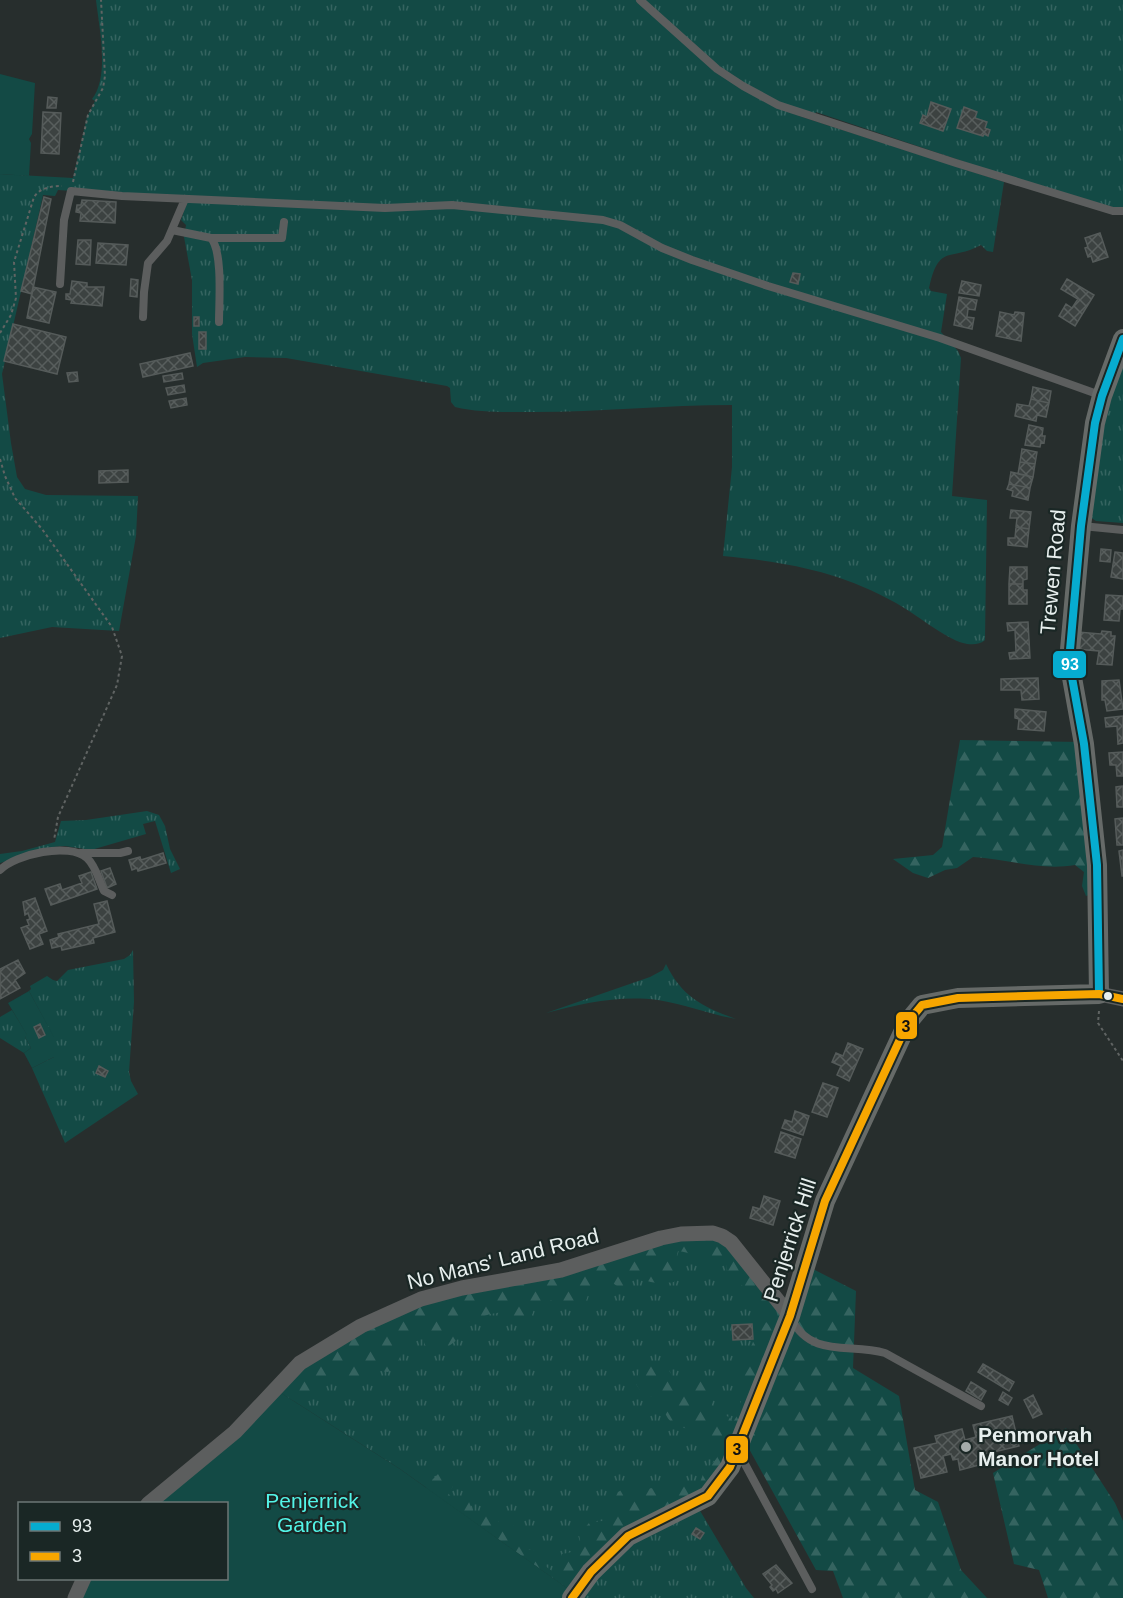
<svg xmlns="http://www.w3.org/2000/svg" width="1123" height="1598" font-family="Arial,sans-serif">
<defs>
<pattern id="grass-tufts" width="24" height="20" patternUnits="userSpaceOnUse" patternTransform="scale(1.5)"><rect width="24" height="20" fill="#134a45"/><path d="M3 7l-1-3M5 7V3M7 7l1-3M15 17l-1-3M17 17v-4M19 17l1-3" fill="none" stroke="#356460"/></pattern>
<pattern id="forest-firs" width="22" height="20" patternUnits="userSpaceOnUse" patternTransform="scale(1.5)"><rect width="22" height="20" fill="#134a45"/><path d="M5 1l3.5 6h-7zM16 11l3.5 6h-7z" fill="#356460"/></pattern>
<pattern id="building-cross-hatch" width="8" height="8" patternUnits="userSpaceOnUse" patternTransform="scale(1.5)"><rect width="8" height="8" fill="#3c4241"/><path d="M0 0l8 8M0 8l8-8" fill="none" stroke="#585e5d"/></pattern>
</defs>
<rect width="100%" height="100%" fill="#272e2d"/>
<path fill="url(#grass-tufts)" d="M96,0H1123V207H1112L986,169L816,112L814,118L799,116L1004,182L993,252L987,251L981,245C949,262 939,243 929,288L931,291L947,294L941,332L958,351L961,358L952,496L987,500L985,640C980,645 970,645 963,643C946,639 913,612 896,603C839,571 786,562 723,556L732,467V405C666,405 600,412 534,412C508,412 480,413 455,407L451,402L450,388L447,386L286,358L245,357L203,363L197,367L192,334V280L184,237L186,225L181,220L188,199L58,190L55,196L43,195L42,200L2,374L11,443L17,477L25,489L46,495L138,496L136,536L119,631L52,627L0,638V174L73,178L87,117L95,101L92,99C110,76 99,27 96,0Z
M1123,365V523L1096,521L1090,517L1104,426L1110,399Z
M147,811L159,815L165,826L170,849L180,869L171,873L155,821L143,824L146,834L91,850L65,846L52,847L0,863V854L22,851L55,842L61,821L86,820Z
M133,950L134,1002L129,1072L131,1081L138,1094L65,1143L32,1068L54,1057V1038L29,991L31,989L30,986L47,976L53,980L57,981L68,970L124,959L130,955Z
M666,964C682,997 703,1007 736,1019C709,1014 684,1004 658,1000C620,995 583,1003 546,1013L650,977L663,970Z
M12,1010L28,1036L25,1037L31,1048L24,1053L0,1038V1017Z
M713,1236L783,1314L728,1466L627,1534L574,1593L400,1469L278,1391L303,1367Z
M696,1504L746,1588L754,1598H575L630,1538Z"/>
<path fill="url(#forest-firs)" d="M960,740L1082,742L1091,894L1086,896L1082,886L1084,872L1075,865C1040,871 1008,859 973,857L957,868L945,870L928,878L913,873L893,859L933,855L942,847Z
M664,1240H723L773,1302L770,1307H754L744,1298L745,1288L728,1274L726,1264C718,1259 715,1261 707,1261C697,1260 692,1252 678,1251L676,1259L682,1268L674,1282C658,1284 647,1284 635,1273L628,1287L621,1289L610,1281L607,1287L589,1292L585,1304L575,1309L563,1305L558,1298L535,1306L531,1318L522,1324L506,1322L503,1312L490,1314L462,1324L457,1340L442,1351L425,1345L421,1332L406,1336L398,1364L388,1372L374,1370L364,1371L357,1379L342,1377L334,1373L325,1379L316,1391L292,1400L278,1391L303,1367L365,1329L424,1301Z
M809,1267L856,1291L853,1368L899,1396L915,1490L938,1502L961,1570L987,1598H843L833,1571L816,1570L748,1447L742,1443Z
M766,1322L775,1330L741,1430L706,1495L627,1534L574,1593L426,1488L432,1485V1480L439,1473L449,1476L454,1485L448,1493L452,1498L453,1503L461,1500L469,1502L473,1512L478,1515L483,1510L494,1512L501,1526L511,1523L524,1535L526,1549L538,1551L544,1565L556,1574L562,1554L582,1550L579,1535L589,1523L614,1519L611,1507L618,1492L635,1482L641,1489L654,1488L665,1497L671,1482L699,1485C701,1481 702,1475 705,1471C716,1457 722,1460 716,1440L705,1441L698,1433L697,1428C685,1430 672,1427 666,1415C663,1410 663,1401 662,1395L654,1397L644,1396L636,1384L639,1370L652,1364L666,1365L674,1379L675,1384L679,1385L688,1377L703,1378L714,1389L711,1412L719,1411L730,1418L733,1422L741,1410V1394L750,1389L740,1385L734,1378L735,1367L749,1360V1351L753,1342L761,1340L757,1325Z
M1066,1428L1115,1503L1123,1521V1598H1048L1039,1570L1014,1564L993,1473Z"/>
<path fill="#134a45" d="M0,74L35,83L32,134L29,139L31,143L29,176L0,174Z
M29,991L54,1037V1057L32,1068L24,1053L31,1048L25,1037L27,1035L8,1003Z
M278,1391L400,1469L574,1593L571,1598H81L89,1579L226,1578V1504L153,1503Z"/>
<path fill="url(#building-cross-hatch)" stroke="#555b5a" stroke-width="1.5" d="M48,97L57,98L56,108H47Z
M931,102L951,109L943,131L920,123L923,115L927,117Z
M964,107L977,112L975,118L987,122L985,128L990,130L988,136L984,134L983,136L957,128Z
M43,112L61,113L59,154L41,153Z
M44,197L51,199L32,294L21,291Z
M82,200L116,202L115,223L80,221L81,213L76,212L77,205H81Z
M1100,233L1108,257L1093,262L1091,256L1088,257L1085,248L1088,247L1085,238Z
M78,240H91L90,265L76,264Z
M98,243L128,245L126,265L96,263Z
M793,273L800,274L798,284L790,282Z
M131,279L138,280L137,297L130,296Z
M1067,279L1094,295L1075,326L1059,316L1066,304L1072,308L1078,299L1061,289Z
M72,281L87,283V287H104L102,306L71,303L72,300L66,299V294H70Z
M962,281L981,285L979,296L959,293Z
M33,287L56,292L49,323L27,318Z
M959,297L977,300L975,310L968,309L967,317L974,318L972,329L954,325Z
M1000,312L1014,315L1015,312L1024,313L1021,341L996,336Z
M194,317H199V326H194Z
M13,324L66,337L57,374L4,361Z
M199,332H206V349H199Z
M190,353L193,366L143,377L140,364Z
M77,372L78,381L69,382L67,373Z
M182,373L183,379L164,382L163,376Z
M184,385L185,392L168,395L166,388Z
M1033,387L1051,391L1049,403L1031,399Z
M186,398L187,405L171,408L169,401Z
M1031,399L1049,403L1046,417L1037,415L1036,421L1015,416L1017,404L1029,406Z
M1029,425L1043,428L1042,436H1045L1044,443L1041,442L1040,447L1025,445Z
M1022,449L1037,452L1035,464L1020,462Z
M1020,462L1035,464L1033,477L1018,474Z
M128,470V482L99,483V471Z
M1011,472L1033,477L1030,488L1009,484Z
M1009,484L1030,488L1028,500L1012,496L1013,491L1007,489Z
M1011,510L1031,512L1029,529L1016,527L1017,518H1010Z
M1016,527L1029,529L1027,547L1008,545V538H1015Z
M1101,549L1111,550L1110,562L1100,561Z
M1115,552L1123,553V579L1111,577Z
M1010,567H1027V579L1023,580V584H1009Z
M1009,584H1023V590H1027V604H1009Z
M1106,595L1123,596V609H1120L1119,621L1104,620Z
M1028,622L1030,658L1010,659L1009,653L1016,652L1015,630L1008,631L1007,623Z
M1102,631L1111,632V636H1115L1112,665L1097,664L1099,651L1076,649L1078,632L1101,634Z
M1038,678L1039,699L1022,700L1021,690H1001V679Z
M1119,680L1123,709L1107,711L1105,700H1102V681Z
M1015,709L1046,712L1044,731L1018,729L1019,719L1015,718Z
M1123,716V743L1118,744L1117,726L1106,727L1105,718Z
M1123,752V776H1117L1116,765H1110L1109,753Z
M1123,786V807H1117L1116,787Z
M1123,818V845H1117L1115,819Z
M1123,850V876H1122L1119,851Z
M163,853L166,863L138,871L137,868L132,870L129,860L140,857L141,860Z
M110,868L116,884L107,888L101,871Z
M91,872L97,889L51,905L45,889L60,884L62,890L82,883L79,876Z
M35,898L47,931L39,934L43,944L30,949L21,928L29,925L27,920L30,919L28,913L25,915L23,902Z
M107,901L115,932L93,938L94,943L62,950L61,946L52,948L50,940L59,937L58,934L99,924L94,904Z
M18,960L25,973L15,980L20,988L0,999V969Z
M40,1024L45,1035L39,1038L34,1027Z
M848,1043L863,1049L849,1081L837,1075L841,1066L832,1062L836,1053L843,1056Z
M99,1066L108,1071L105,1077L96,1073Z
M823,1083L838,1088L827,1117L812,1112Z
M795,1111L809,1116L803,1135L782,1128L785,1120L792,1122Z
M781,1132L801,1139L795,1158L775,1152Z
M764,1196L780,1201L773,1225L750,1218L753,1207L760,1209Z
M752,1324L753,1339L733,1340L732,1325Z
M983,1364L1014,1382L1009,1391L978,1372Z
M971,1382L986,1391L981,1400L966,1391Z
M1003,1392L1012,1398L1008,1405L999,1400Z
M1033,1395L1042,1414L1033,1418L1024,1400Z
M1012,1416L1019,1446L981,1455L983,1464L960,1470L958,1459L953,1460L951,1454L943,1456L947,1472L921,1478L914,1448L937,1443L935,1436L962,1429L965,1440L976,1437L973,1425Z
M696,1528L704,1533L700,1539L692,1534Z
M776,1565L792,1583L778,1593L776,1589L773,1591L770,1587L772,1585L763,1574Z"/>
<g fill="none" stroke-linecap="round" stroke-linejoin="round">
<path stroke="#606463" stroke-width="2" stroke-dasharray="3 3" stroke-linecap="butt" d="M73,182L88,115L103,88L105,76L101,0
M0,333L11,315L16,298L14,262L34,197C40,188 51,186 62,186
M0,459L5,476L15,498L42,529L112,627L122,656L117,685L58,817L54,840
M1099,1011L1098,1023L1123,1061"/>
<path stroke="#5c5e5e" stroke-width="8" d="M640,0L717,69L743,86L778,105L956,163L1113,211H1123
M172,230L211,238C223,252 219,303 219,322
M211,238H282L284,222
M60,284L64,220L71,191L122,196L385,208L452,205L603,220L620,225L662,248L692,260L768,286L940,338L1100,395
M143,317L144,292L148,263L167,241L185,199
M1082,526L1123,530
M80,853H120L128,851
M0,870C16,854 69,842 87,858C96,866 99,881 104,891L112,895
M792,1320C812,1358 850,1343 885,1353L981,1406
M739,1453L812,1589"/>
<path stroke="#5c5e5e" stroke-width="15" d="M1099,994L1123,999
M148,1504L235,1432L300,1363L361,1326L421,1299L462,1288L561,1270L661,1238L681,1234L713,1233L722,1236L731,1242L790,1316
M75,1598L84,1578"/>
<path stroke="#666a68" stroke-width="20" d="M572,1598L591,1572L628,1536L708,1496L730,1467L790,1316L825,1201L908,1022L922,1005L958,998L1099,994L1097,865L1084,744L1069,661L1081,526L1095,423L1102,396L1123,339"/>
<g stroke="#1a2725" stroke-width="12">
<path id="bus-1" d="M1099,994L1097,865L1084,744L1069,661L1081,526L1095,423L1102,396L1123,339"/>
</g>
<g stroke="#1a2725" stroke-width="12">
<path id="bus-2" d="M572,1598L591,1572L628,1536L708,1496L730,1467L790,1316L825,1201L908,1022L922,1005L958,998L1099,994L1123,999"/>
</g>
<use href="#bus-1" stroke="#06acd0" stroke-width="8"/>
<use href="#bus-2" stroke="#f7a600" stroke-width="8"/>
</g>
<circle fill="#e7efee" stroke="#1a2725" stroke-width="2" cx="1108" cy="996" r="5"/>
<circle fill="#a4abaa" stroke="#1a2725" stroke-width="2" cx="966" cy="1447" r="6"/>
<g text-anchor="middle" stroke-width="4.5" stroke-linejoin="round" paint-order="stroke">
<g font-size="21" fill="#e7efee" stroke="#1a2725">
<text transform="translate(1053 572) rotate(-85)" y="7">Trewen Road</text>
<text transform="translate(790 1240) rotate(-72)" y="7">Penjerrick Hill</text>
<text transform="translate(503 1259) rotate(-14)" y="7">No Mans' Land Road</text>
</g>
<g font-size="21" font-weight="bold" fill="#e7efee" stroke="#1a2725" text-anchor="start">
<text x="978" y="1442">Penmorvah<tspan x="978" dy="24">Manor Hotel</tspan></text>
</g>
<g font-size="21" fill="#53f4e7" stroke="#1a2725">
<text x="312" y="1508">Penjerrick<tspan x="312" dy="24">Garden</tspan></text>
</g>
</g>
<g stroke="#1a2725" stroke-width="2">
<rect x="1052" y="650" width="35" height="29" rx="6" fill="#06acd0"/>
<rect x="895" y="1011" width="23" height="29" rx="6" fill="#f7a600"/>
<rect x="725" y="1435" width="24" height="29" rx="6" fill="#f7a600"/>
</g>
<g font-size="16" text-anchor="middle" font-weight="bold" fill="#fff">
<text x="1070" y="670">93</text>
</g>
<g font-size="16" text-anchor="middle" font-weight="bold" fill="#111">
<text x="906" y="1032">3</text>
<text x="737" y="1455">3</text>
</g>
<rect x="18" y="1502" width="210" height="78" fill="#1a2725" stroke="#6c7775" stroke-width="1.5"/>
<rect x="30" y="1522" width="30" height="9" fill="#06acd0" stroke="#6c7775" stroke-width="1.5"/>
<text x="72" y="1532" font-size="18" fill="#e7efee">93</text>
<rect x="30" y="1552" width="30" height="9" fill="#f7a600" stroke="#6c7775" stroke-width="1.5"/>
<text x="72" y="1562" font-size="18" fill="#e7efee">3</text>
</svg>
